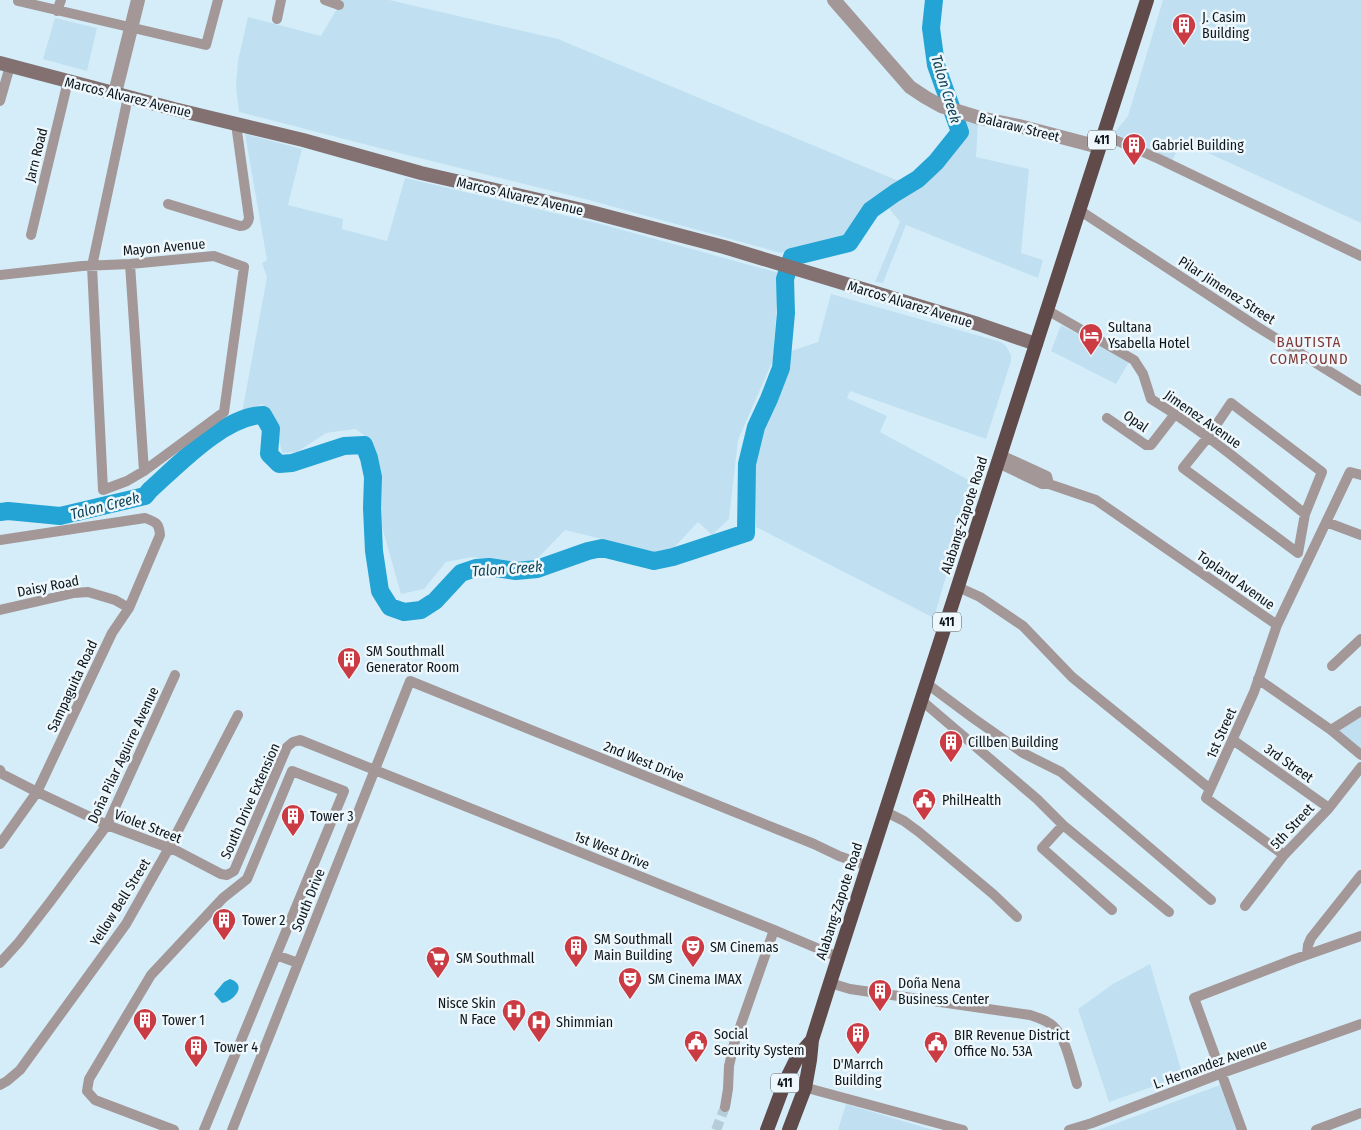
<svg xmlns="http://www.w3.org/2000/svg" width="1361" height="1130" font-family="'Fira Sans Condensed',sans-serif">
<rect width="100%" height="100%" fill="#d4edf9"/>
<path fill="#c0e0f1" d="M342,0H389L558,39L901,182L865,204L842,240L806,244L781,253L585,199L391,151L239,112L236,86L238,61L248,17L321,36Z
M1163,0H1361V223L1182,141L1172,161L1114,133L1128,116Z
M55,18L97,28L87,71L43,59Z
M959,117L978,123L976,157L1029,169L1021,253L1043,260L1038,278L906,225L883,283L875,282L900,222L884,202L921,186L958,132Z
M245,134L302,149L288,205L343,219L342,229L387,241L405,178L597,223L779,273L773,360L738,440L729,519L712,535L698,522L667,555L565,530L533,563L510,562L472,557L446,562L424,589L401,594L380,520L372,442L356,429L326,433L297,452L282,453L273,415L262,404L242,413L267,277L262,263L267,260Z
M831,294L1001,342L1006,346L1011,355V361L986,439L850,391L847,398L887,416L880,432L976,484L955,545L934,618L756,527L754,473L760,431L788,369L785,353L818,342Z
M1061,325L1129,362L1116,384L1051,351Z
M1361,717V750L1339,731Z
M1150,964L1183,1076L1109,1102L1078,1009L1113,984Z
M1220,1085L1237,1130H1098Z
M846,1104L933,1130H838Z"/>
<path fill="#23a4d5" d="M230,979C248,985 234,1001 222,1003L214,994L224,982Z"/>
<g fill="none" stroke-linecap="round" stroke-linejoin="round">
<path stroke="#23a4d5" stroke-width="18" d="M0,512L8,511L60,516L145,496L150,490C178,465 224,416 263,415L271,429L269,454L279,464L292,463L344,446L364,445L369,458L373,477L372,508L374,551L380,591L390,607L404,612L421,610L435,601L461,573L476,568L489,567L516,571L537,569L588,551L602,548L654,561L673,557L746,533L747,464L756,427L769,399L781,368L786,313L785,279L792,257L849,243L871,210L895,193L918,179L936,162L960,132L936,65L931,28L934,0"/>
<path stroke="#b6cdd8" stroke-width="10" stroke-dasharray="10 5" stroke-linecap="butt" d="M716,1130L725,1107"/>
<path stroke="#a39797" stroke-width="10" d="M325,0L339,5
M18,1L206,45L218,0
M57,11L61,0
M277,19L281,0
M0,101L10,66
M1104,135L1159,159L1361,256
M168,204L240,226C246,226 248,223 249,218L236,124
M1079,210L1256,326L1361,391
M31,235L68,81
M130,264L144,471
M0,275L82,266L130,264L214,256L244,267L224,412L144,471L127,481L103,490L92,266L128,97
M1047,310L1134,360L1143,374L1151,399C1206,432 1255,474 1305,514
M1231,403L1322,472L1305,514L1298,553L1183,468L1208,437Z
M1107,418L1143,443L1146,445H1151L1175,414
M1001,455L1047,476L1049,484
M998,463L1042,484H1049L1096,500L1277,625
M1326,522L1361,535
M0,540L145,518C156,522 159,523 160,535L129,608L112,633L37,792L0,844
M958,587L980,597L1023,626L1072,677L1210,789
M0,610L74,593L88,592L115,600L129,608
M1332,666L1361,639
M1258,679L1331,730L1361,755
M926,683L973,718L1023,753L1061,772L1211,900
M921,700L1037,799L1063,825L1169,912
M1331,730L1361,711
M1233,740L1329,808
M0,770L2,774L37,792L107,825L177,851L221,874L227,875L234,871L287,747L293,742L300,740L774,930L838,957
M886,812L904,821L919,832L993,894L1017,917
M1063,825L1042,848L1112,910
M1284,855L1206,798L1254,692L1277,625L1350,472L1361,475
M1245,906L1284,855L1329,808L1361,767
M276,955L298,963
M1307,955L1308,945L1311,938L1361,875
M0,963L19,942L50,902L107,825L175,675
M830,983L850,989L1030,1015C1039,1018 1049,1021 1055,1028C1066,1039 1072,1069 1077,1084
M785,1082L963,1130
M0,1085L7,1081L20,1070L126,924L169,848L238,715
M725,1107L728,1089L729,1066L734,1044L774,930
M174,1130L95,1100L87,1091L89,1079L151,975L223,898L247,879L292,771L344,791L204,1130
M232,1130L410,681L814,844L839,856L868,866
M1069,1130L1092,1123L1222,1073L1361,1024
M1242,1130L1194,998L1295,959L1361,936
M1316,1130L1361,1113"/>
<path stroke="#a39797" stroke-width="14" d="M834,0L910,87L925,97L941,106L980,118L1019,126L1099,147
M115,93L138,0"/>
<path stroke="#827170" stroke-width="14" d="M0,63L174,109L303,140L421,173L591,212L724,247L978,324L1036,344"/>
<path stroke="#604a4a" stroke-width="14" d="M767,1130L785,1082L798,1056L812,1040
M789,1130L805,1088L810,1060L812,1040L830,983L1147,0"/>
</g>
<defs>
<g id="building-pin" transform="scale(1.25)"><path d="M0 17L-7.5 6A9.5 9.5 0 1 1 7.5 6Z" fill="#cb3b44" stroke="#edf7fc"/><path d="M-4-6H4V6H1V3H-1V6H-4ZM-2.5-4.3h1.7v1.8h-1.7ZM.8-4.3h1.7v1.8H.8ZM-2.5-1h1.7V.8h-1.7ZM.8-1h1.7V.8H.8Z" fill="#fff"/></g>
<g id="hotel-pin" transform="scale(1.25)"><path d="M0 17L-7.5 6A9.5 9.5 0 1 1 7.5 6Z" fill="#cb3b44" stroke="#edf7fc"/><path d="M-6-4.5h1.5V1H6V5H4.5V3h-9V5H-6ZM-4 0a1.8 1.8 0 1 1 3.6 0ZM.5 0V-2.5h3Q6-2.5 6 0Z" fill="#fff"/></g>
<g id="civic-pin" transform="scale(1.25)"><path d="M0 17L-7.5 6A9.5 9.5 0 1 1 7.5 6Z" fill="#cb3b44" stroke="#edf7fc"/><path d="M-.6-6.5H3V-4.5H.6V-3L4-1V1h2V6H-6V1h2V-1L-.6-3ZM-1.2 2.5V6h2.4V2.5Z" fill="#fff"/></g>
<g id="theatre-pin" transform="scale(1.25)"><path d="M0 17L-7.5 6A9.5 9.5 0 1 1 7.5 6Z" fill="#cb3b44" stroke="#edf7fc"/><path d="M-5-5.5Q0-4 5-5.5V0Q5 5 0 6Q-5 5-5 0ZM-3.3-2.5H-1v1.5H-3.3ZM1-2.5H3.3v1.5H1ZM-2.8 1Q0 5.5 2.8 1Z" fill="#fff"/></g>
<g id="supermarket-pin" transform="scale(1.25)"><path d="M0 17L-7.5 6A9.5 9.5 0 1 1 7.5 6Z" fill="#cb3b44" stroke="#edf7fc"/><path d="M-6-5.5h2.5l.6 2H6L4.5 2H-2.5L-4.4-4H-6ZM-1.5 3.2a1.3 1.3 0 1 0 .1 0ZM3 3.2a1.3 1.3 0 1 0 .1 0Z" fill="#fff"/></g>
<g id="hospital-pin" transform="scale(1.25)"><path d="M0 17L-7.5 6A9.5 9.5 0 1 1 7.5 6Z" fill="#cb3b44" stroke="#edf7fc"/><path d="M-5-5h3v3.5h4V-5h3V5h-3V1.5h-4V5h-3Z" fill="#fff"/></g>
</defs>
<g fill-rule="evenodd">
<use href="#building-pin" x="1184" y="25"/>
<use href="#building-pin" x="1134" y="145"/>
<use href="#hotel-pin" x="1091" y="335"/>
<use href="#building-pin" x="349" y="659"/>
<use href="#building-pin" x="951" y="742"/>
<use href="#civic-pin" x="924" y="800"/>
<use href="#building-pin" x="293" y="816"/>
<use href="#building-pin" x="224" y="920"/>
<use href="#building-pin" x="576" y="947"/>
<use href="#theatre-pin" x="693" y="947"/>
<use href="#supermarket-pin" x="438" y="958"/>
<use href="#theatre-pin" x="630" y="979"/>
<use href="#building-pin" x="880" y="991"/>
<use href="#hospital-pin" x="514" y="1011"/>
<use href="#building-pin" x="145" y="1020"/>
<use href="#hospital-pin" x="539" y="1022"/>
<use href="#building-pin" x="858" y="1034"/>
<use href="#civic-pin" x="696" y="1042"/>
<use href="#civic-pin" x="936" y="1043"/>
<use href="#building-pin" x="196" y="1047"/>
</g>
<g text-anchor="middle" stroke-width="5" stroke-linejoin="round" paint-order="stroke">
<g fill="#edf7fc" stroke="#515a5e" stroke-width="1">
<rect x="1088" y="130.5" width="28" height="19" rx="4"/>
<rect x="933" y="612.5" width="28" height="19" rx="4"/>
<rect x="771" y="1073.5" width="28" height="19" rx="4"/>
</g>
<g font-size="12" font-weight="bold" fill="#0e161b">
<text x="1102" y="144">411</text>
<text x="947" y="626">411</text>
<text x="785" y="1087">411</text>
</g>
<g font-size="14" fill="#0e161b" stroke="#edf7fc" text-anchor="start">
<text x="1202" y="22">J. Casim<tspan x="1202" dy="16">Building</tspan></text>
<text x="1152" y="150">Gabriel Building</text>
<text x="1108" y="332">Sultana<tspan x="1108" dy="16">Ysabella Hotel</tspan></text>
<text x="366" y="656">SM Southmall<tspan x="366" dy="16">Generator Room</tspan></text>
<text x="968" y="747">Cillben Building</text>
<text x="942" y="805">PhilHealth</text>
<text x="310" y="821">Tower 3</text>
<text x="242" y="925">Tower 2</text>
<text x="594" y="944">SM Southmall<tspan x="594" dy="16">Main Building</tspan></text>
<text x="710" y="952">SM Cinemas</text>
<text x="456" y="963">SM Southmall</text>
<text x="648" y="984">SM Cinema IMAX</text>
<text x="898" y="988">Doña Nena<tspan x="898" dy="16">Business Center</tspan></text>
<text x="496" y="1008" text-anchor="end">Nisce Skin<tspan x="496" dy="16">N Face</tspan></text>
<text x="162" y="1025">Tower 1</text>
<text x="556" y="1027">Shimmian</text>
<text x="714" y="1039">Social<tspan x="714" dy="16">Security System</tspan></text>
<text x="954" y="1040">BIR Revenue District<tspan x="954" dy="16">Office No. 53A</tspan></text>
<text x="214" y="1052">Tower 4</text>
<text x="858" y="1069" text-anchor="middle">D'Marrch<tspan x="858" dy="16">Building</tspan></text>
</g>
<g font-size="14" fill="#0e161b" stroke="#edf7fc">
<text transform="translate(128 97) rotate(14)" y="5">Marcos Alvarez Avenue</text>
<text transform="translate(1019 127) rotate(14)" y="5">Balaraw Street</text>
<text transform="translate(36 155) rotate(-76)" y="5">Jarn Road</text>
<text transform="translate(520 196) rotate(13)" y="5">Marcos Alvarez Avenue</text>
<text transform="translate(164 247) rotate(-5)" y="5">Mayon Avenue</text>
<text transform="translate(1227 290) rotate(33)" y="5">Pilar Jimenez Street</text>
<text transform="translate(910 304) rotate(17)" y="5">Marcos Alvarez Avenue</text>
<text transform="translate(1203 419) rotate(35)" y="5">Jimenez Avenue</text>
<text transform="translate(1136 421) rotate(35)" y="5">Opal</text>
<text transform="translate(964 515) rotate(-72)" y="5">Alabang-Zapote Road</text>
<text transform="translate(1236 580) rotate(35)" y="5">Topland Avenue</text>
<text transform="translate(48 586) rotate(-11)" y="5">Daisy Road</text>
<text transform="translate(72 686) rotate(-65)" y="5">Sampaguita Road</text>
<text transform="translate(1221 733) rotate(-66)" y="5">1st Street</text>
<text transform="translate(123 755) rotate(-65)" y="5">Doña Pilar Aguirre Avenue</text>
<text transform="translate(644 761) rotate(22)" y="5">2nd West Drive</text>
<text transform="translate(1289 763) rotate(35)" y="5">3rd Street</text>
<text transform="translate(250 801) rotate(-66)" y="5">South Drive Extension</text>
<text transform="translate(148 826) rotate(21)" y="5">Violet Street</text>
<text transform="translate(1292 826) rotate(-47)" y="5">5th Street</text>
<text transform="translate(612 850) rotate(22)" y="5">1st West Drive</text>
<text transform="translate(308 900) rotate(-68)" y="5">South Drive</text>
<text transform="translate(839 901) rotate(-72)" y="5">Alabang-Zapote Road</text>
<text transform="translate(120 902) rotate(-58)" y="5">Yellow Bell Street</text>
<text transform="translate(1210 1064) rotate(-20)" y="5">L. Hernandez Avenue</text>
</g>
<g font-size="15" font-style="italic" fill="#124459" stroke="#edf7fc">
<text transform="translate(946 89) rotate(73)" y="5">Talon Creek</text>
<text transform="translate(105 506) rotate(-14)" y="5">Talon Creek</text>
<text transform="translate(507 569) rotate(-4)" y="5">Talon Creek</text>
</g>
<g font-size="15" letter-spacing="1" fill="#813939" stroke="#edf7fc">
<text x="1309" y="347">BAUTISTA<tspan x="1309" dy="17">COMPOUND</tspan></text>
</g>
</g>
</svg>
